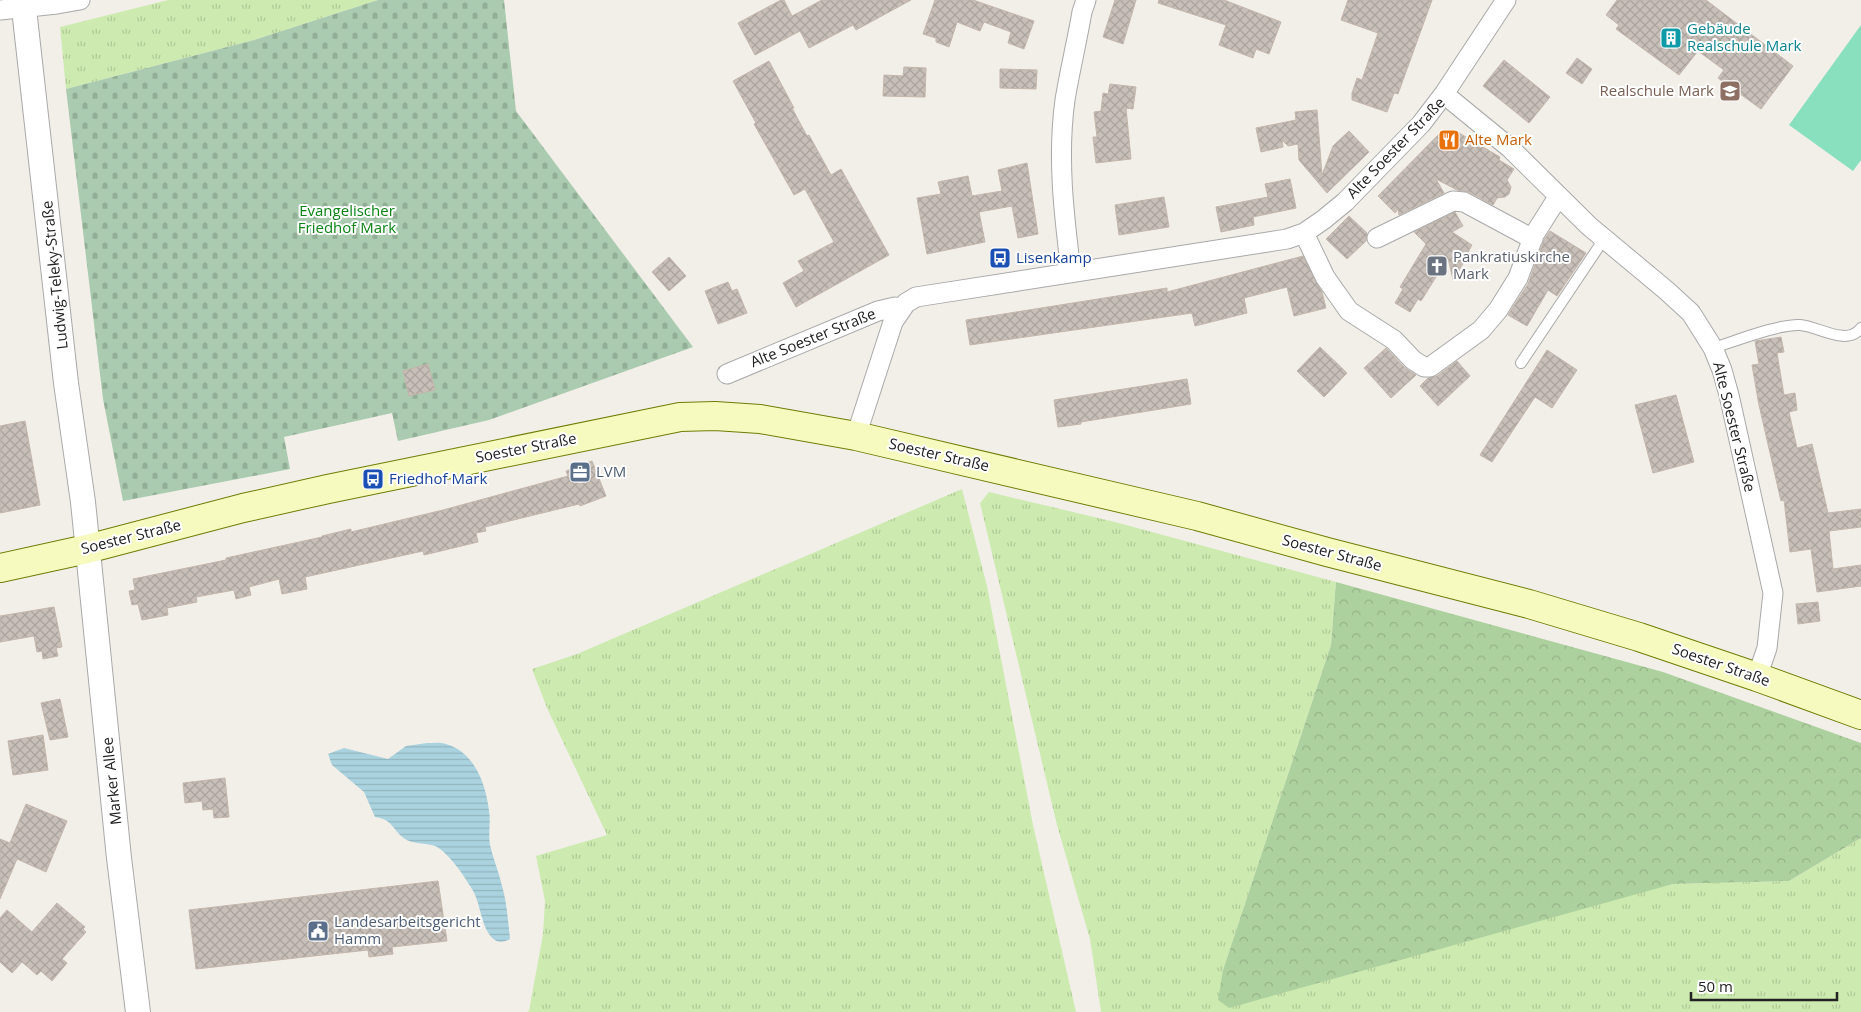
<svg xmlns="http://www.w3.org/2000/svg" width="1861" height="1012" font-family="'Open Sans',sans-serif">
<defs>
<pattern id="grass-tufts" width="24" height="20" patternUnits="userSpaceOnUse" patternTransform="scale(1.25)"><rect width="24" height="20" fill="#cdebb0"/><path d="M3 7l-1-3M5 7V3M7 7l1-3M15 17l-1-3M17 17v-4M19 17l1-3" fill="none" stroke="#b0c997"/></pattern>
<pattern id="forest-crowns" width="20" height="18" patternUnits="userSpaceOnUse" patternTransform="scale(1.25)"><rect width="20" height="18" fill="#add19e"/><path d="M2 6a3 3 0 1 1 6 0M12 15a3 3 0 1 1 6 0" fill="none" stroke="#95b388"/></pattern>
<pattern id="cemetery-stones" width="16" height="16" patternUnits="userSpaceOnUse" patternTransform="scale(1.25)"><rect width="16" height="16" fill="#aacbaf"/><path d="M2 7V4a2 2 0 0 1 4 0v3zM10 15v-3a2 2 0 0 1 4 0v3z" fill="#92ae96"/></pattern>
<pattern id="water-rules" width="6" height="5" patternUnits="userSpaceOnUse" patternTransform="scale(1.25)"><rect width="6" height="5" fill="#aad3df"/><path d="M0 2.5h6" fill="none" stroke="#92b5bf"/></pattern>
<pattern id="building-cross-hatch" width="8" height="8" patternUnits="userSpaceOnUse" patternTransform="scale(1.25)"><rect width="8" height="8" fill="#c7bfb8"/><path d="M0 0l8 8M0 8l8-8" fill="none" stroke="#aba49e"/></pattern>
</defs>
<rect width="100%" height="100%" fill="#f2efe9"/>
<path fill="url(#grass-tufts)" d="M168,0H378L254,40L66,89L60,27Z
M962,489L987,586L1033,825L1076,1012H527L529,1011L543,934L545,901L536,856L607,835L547,708L532,669L577,654Z
M989,492L1115,522L1336,582L1331,645L1223,970L1673,884L1789,881L1861,838V1012H1101L1090,939L1057,825L980,503Z"/>
<path fill="url(#forest-crowns)" d="M1336,582L1663,672L1861,743V838L1789,881L1673,884L1229,1008L1218,1000L1223,970L1331,645Z"/>
<path fill="url(#cemetery-stones)" d="M378,0H504L516,111L693,347L489,420L398,441L392,413L284,437L290,469L123,501L103,399L66,89L254,40Z"/>
<path fill="#88e0be" d="M1861,25V160L1853,171L1789,125Z"/>
<path fill="url(#water-rules)" d="M427,743C433,743 441,742 446,744C475,752 486,785 489,811C491,822 488,834 490,845C493,859 499,872 502,886C507,903 508,921 510,939C487,952 482,915 477,900C475,894 472,888 468,883C462,872 446,851 435,846C426,843 412,844 405,839C392,830 393,819 375,817L364,792L332,765L328,754L344,748L388,759L406,746Z"/>
<path fill="url(#building-cross-hatch)" stroke="#c4b6ab" d="M781,0H784L792,16L822,0H911L856,30L853,25L809,48L800,31L755,55L738,23Z
M935,0H973L1034,21L1024,49L1008,43L1011,32L984,22L980,31L957,22L949,47L936,42V38L923,34Z
M1115,0H1136L1123,44L1103,37Z
M1159,0H1224L1281,22L1269,54L1256,49L1253,58L1219,45L1226,25L1158,3Z
M1348,0H1432L1398,94L1394,93L1387,112L1352,100V93L1357,78L1362,80L1378,33L1341,20Z
M1617,0H1706L1793,66L1761,109L1718,78L1724,70L1698,51L1679,75L1616,29L1619,25L1606,15Z
M1577,58L1592,69L1582,84L1566,73Z
M1504,60L1550,97L1529,123L1483,86Z
M769,61L794,108H792L807,136L809,135L831,175L841,169L889,255L796,307L783,283L804,271L798,261L834,242L805,189L794,195L754,124L756,123L733,81Z
M904,67L926,68L925,97L883,96L884,75L903,76Z
M1000,69L1037,70L1036,89L1000,88Z
M1110,84L1136,87L1133,109L1126,108L1131,159L1096,163L1093,137H1097L1094,112L1101,111L1103,93L1108,94Z
M1317,110L1322,175L1333,146L1349,131L1369,152L1327,193L1299,160L1298,144L1288,146L1282,140L1283,147L1261,152L1256,128L1296,120L1295,112Z
M1443,130H1454L1500,157L1499,160L1514,169L1507,180L1511,187L1509,194L1505,197L1497,198L1493,205L1469,192L1457,190L1436,179L1444,193L1399,215L1398,209L1395,213L1378,196Z
M1027,163L1038,234L1018,238L1012,206L979,212L985,242L927,254L917,198L941,194L938,182L968,176L972,196L1002,191L998,170Z
M1290,179L1296,208L1253,217L1254,225L1221,232L1216,207L1268,197L1265,184Z
M1164,197L1169,227L1119,235L1115,205Z
M1455,212L1463,226L1452,232L1472,245L1467,254V257L1453,280L1448,258L1421,301L1418,299L1410,312L1395,303L1403,289L1400,287L1426,244L1414,232Z
M1349,216L1367,233L1366,241L1347,259L1326,239Z
M1550,231L1586,253L1557,296L1548,290L1527,326L1508,315L1528,284L1544,240Z
M1303,256L1322,292L1326,308L1294,316L1287,287L1244,298L1247,313L1195,326L1192,313L970,345L966,320L1167,288V292Z
M669,257L686,276L669,291L652,272Z
M728,282L732,291L737,289L747,313L718,324L705,291Z
M1781,337L1784,352L1777,353L1784,395L1795,393L1797,410L1789,412L1797,448L1812,444L1828,513L1861,509V527L1829,531L1833,569L1861,565V586L1817,592L1811,549L1790,552L1784,500L1781,501L1759,405L1752,365L1759,364L1755,341Z
M1320,347L1347,373L1324,397L1297,371Z
M1386,348L1405,368L1416,375L1391,398L1364,368Z
M1547,350L1577,370L1552,408L1535,397L1492,462L1480,455Z
M1457,361L1470,376L1438,406L1420,386L1428,378L1437,376Z
M428,364L435,390L409,396L403,371Z
M1187,379L1191,404L1081,422V424L1058,427L1054,400Z
M1676,395L1694,462L1653,473L1635,405Z
M25,421L40,505L0,513V426Z
M592,461L606,496L580,506L579,504L485,527L486,531L476,533L478,542L424,555L423,551L305,577L307,589L282,594L279,579L249,587L251,595L236,599L234,590L196,597L197,602L167,608L168,615L142,620L138,604L132,605L129,591L135,590L133,579L226,560V558L322,537V536L351,529V532L443,510L568,476L566,471Z
M1818,602L1820,621L1798,624L1796,604Z
M54,607L62,647L56,648L58,656L43,659L42,651L37,652L34,636L0,642V616Z
M60,699L68,737L50,740L41,703Z
M43,735L48,770L13,775L8,741Z
M225,778L229,817L214,818L213,809L203,810L202,801L185,803L183,783Z
M26,804L67,821L46,872L17,859L0,899V839L10,843Z
M438,881L447,941L392,947L393,954L369,957L368,950L196,969L189,910Z
M57,903L85,927L83,929L86,932L62,959L67,963L52,981L41,971L37,975L22,962L12,973L0,962V918L7,910L32,932Z"/>
<g fill="none" stroke-linecap="round" stroke-linejoin="round">
<g stroke="#a9a9a9" stroke-width="12">
<path id="service" d="M1713,348C1736,341 1778,324 1800,325C1818,326 1847,347 1861,328
M1521,363L1604,239"/>
</g>
<g stroke="#a9a9a9" stroke-width="21">
<path id="minor" d="M0,10L57,4L80,0
M1444,94L1510,148L1589,226L1667,291L1691,313L1713,348L1722,370L1729,395L1773,593L1767,648L1757,677
M1304,233L1325,277L1349,311L1394,340L1413,360L1424,367H1430L1481,330L1498,310L1518,278L1534,235L1558,197
M1377,238L1453,201L1464,202L1533,239
M1071,272C1064,215 1057,157 1065,100C1070,70 1077,41 1082,12L1086,0
M727,374L878,311L895,307L900,310
M856,436L893,322L906,303L916,297L1287,239L1304,233L1323,220L1345,202L1421,124L1444,94L1506,0"/>
</g>
<g stroke="#a9a9a9" stroke-width="26">
<path id="tertiary" d="M23,0L66,383L83,502L119,858L138,1012"/>
</g>
<g stroke="#707d05" stroke-width="30">
<path id="secondary" d="M0,568L87,549L243,508L328,489L680,417L715,416L760,419L856,436L1197,516L1327,552L1529,604L1639,637L1757,677L1861,715"/>
</g>
<use href="#service" stroke="#fff" stroke-width="10"/>
<use href="#minor" stroke="#fff" stroke-width="19"/>
<use href="#tertiary" stroke="#fff" stroke-width="24"/>
<use href="#secondary" stroke="#f7fabf" stroke-width="28"/>
</g>
<defs>
<g id="building-square" transform="scale(1.125)"><rect x="-9" y="-9" width="18" height="18" rx="4" fill="#0f9aa8" stroke="#fff"/><path d="M-4-6H4V6H1V3H-1V6H-4ZM-2.5-4.3h1.7v1.8h-1.7ZM.8-4.3h1.7v1.8H.8ZM-2.5-1h1.7V.8h-1.7ZM.8-1h1.7V.8H.8Z" fill="#fff"/></g>
<g id="school-square" transform="scale(1.125)"><rect x="-9" y="-9" width="18" height="18" rx="4" fill="#8d6e63" stroke="#fff"/><path d="M0-5L7-2L0 1L-7-2ZM-4 1L0 2.5L4 1V4Q0 6-4 4Z" fill="#fff"/></g>
<g id="restaurant-square" transform="scale(1.125)"><rect x="-9" y="-9" width="18" height="18" rx="4" fill="#e8710a" stroke="#fff"/><path d="M-5-6h1v4h1v-4h1v4h1v-4h1v5L-1.5 .5V6h-2V.5L-5-1ZM5-6V6H3V1.5H1.5Q1.5-4 5-6Z" fill="#fff"/></g>
<g id="bus-square" transform="scale(1.125)"><rect x="-9" y="-9" width="18" height="18" rx="4" fill="#1a4fb4" stroke="#fff"/><path d="M-5-6H5V4H4V6H2V4H-2V6H-4V4H-5ZM-3.5-4V0h7V-4ZM-3.5 1.2v1.5H-2V1.2ZM2 1.2v1.5H3.5V1.2Z" fill="#fff"/></g>
<g id="church-square" transform="scale(1.125)"><rect x="-9" y="-9" width="18" height="18" rx="4" fill="#6b7280" stroke="#fff"/><path d="M-1.2-6h2.4v3.5h3.3v2.4h-3.3V6h-2.4V-.1h-3.3v-2.4h3.3Z" fill="#fff"/></g>
<g id="office-square" transform="scale(1.125)"><rect x="-9" y="-9" width="18" height="18" rx="4" fill="#5c6f8a" stroke="#fff"/><path d="M-6-3h4V-5.5h4V-3h4V5H-6ZM-1-4.5V-3h2v-1.5ZM-6 0V1H6V0Z" fill="#fff"/></g>
<g id="civic-square" transform="scale(1.125)"><rect x="-9" y="-9" width="18" height="18" rx="4" fill="#5c6f8a" stroke="#fff"/><path d="M-.6-6.5H3V-4.5H.6V-3L4-1V1h2V6H-6V1h2V-1L-.6-3ZM-1.2 2.5V6h2.4V2.5Z" fill="#fff"/></g>
</defs>
<g fill-rule="evenodd">
<use href="#building-square" x="1671" y="38"/>
<use href="#school-square" x="1730" y="91"/>
<use href="#restaurant-square" x="1449" y="140"/>
<use href="#bus-square" x="1000" y="258"/>
<use href="#church-square" x="1437" y="266"/>
<use href="#office-square" x="580" y="472"/>
<use href="#bus-square" x="373" y="479"/>
<use href="#civic-square" x="318" y="931"/>
</g>
<g text-anchor="middle" stroke-width="4" stroke-linejoin="round" paint-order="stroke">
<g font-size="15" fill="#0d838f" stroke="#fff" text-anchor="start">
<text x="1687" y="34">Gebäude<tspan x="1687" dy="17">Realschule Mark</tspan></text>
</g>
<g font-size="15" fill="#785e54" stroke="#fff" text-anchor="end">
<text x="1714" y="96">Realschule Mark</text>
</g>
<g font-size="15" fill="#c56008" stroke="#fff" text-anchor="start">
<text x="1465" y="145">Alte Mark</text>
</g>
<g font-size="15" fill="#222" stroke="#fff">
<text transform="translate(1396 148) rotate(-46)" y="5">Alte Soester Straße</text>
<text transform="translate(55 275) rotate(-96)" y="5">Ludwig-Teleky-Straße</text>
<text transform="translate(813 338) rotate(-22)" y="5">Alte Soester Straße</text>
<text transform="translate(1734 427) rotate(76)" y="5">Alte Soester Straße</text>
<text transform="translate(526 448) rotate(-11)" y="5">Soester Straße</text>
<text transform="translate(939 455) rotate(13)" y="5">Soester Straße</text>
<text transform="translate(131 537) rotate(-14)" y="5">Soester Straße</text>
<text transform="translate(1332 553) rotate(15)" y="5">Soester Straße</text>
<text transform="translate(1721 665) rotate(19)" y="5">Soester Straße</text>
<text transform="translate(112 781) rotate(-96)" y="5">Marker Allee</text>
</g>
<g font-size="15" fill="#0c8416" stroke="#fff">
<text x="347" y="216">Evangelischer<tspan x="347" dy="17">Friedhof Mark</tspan></text>
</g>
<g font-size="15" fill="#5b616d" stroke="#fff" text-anchor="start">
<text x="1453" y="262">Pankratiuskirche<tspan x="1453" dy="17">Mark</tspan></text>
</g>
<g font-size="15" fill="#164399" stroke="#fff" text-anchor="start">
<text x="1016" y="263">Lisenkamp</text>
<text x="389" y="484">Friedhof Mark</text>
</g>
<g font-size="15" fill="#4e5e75" stroke="#fff" text-anchor="start">
<text x="596" y="477">LVM</text>
<text x="334" y="927">Landesarbeitsgericht<tspan x="334" dy="17">Hamm</tspan></text>
</g>
</g>
<path d="M1691 992v8h146v-8" fill="none" stroke="#222222" stroke-width="2.5"/>
<text x="1698" y="992" font-size="15" fill="#222222" stroke="#ffffff" stroke-width="4" paint-order="stroke">50 m</text>
</svg>
